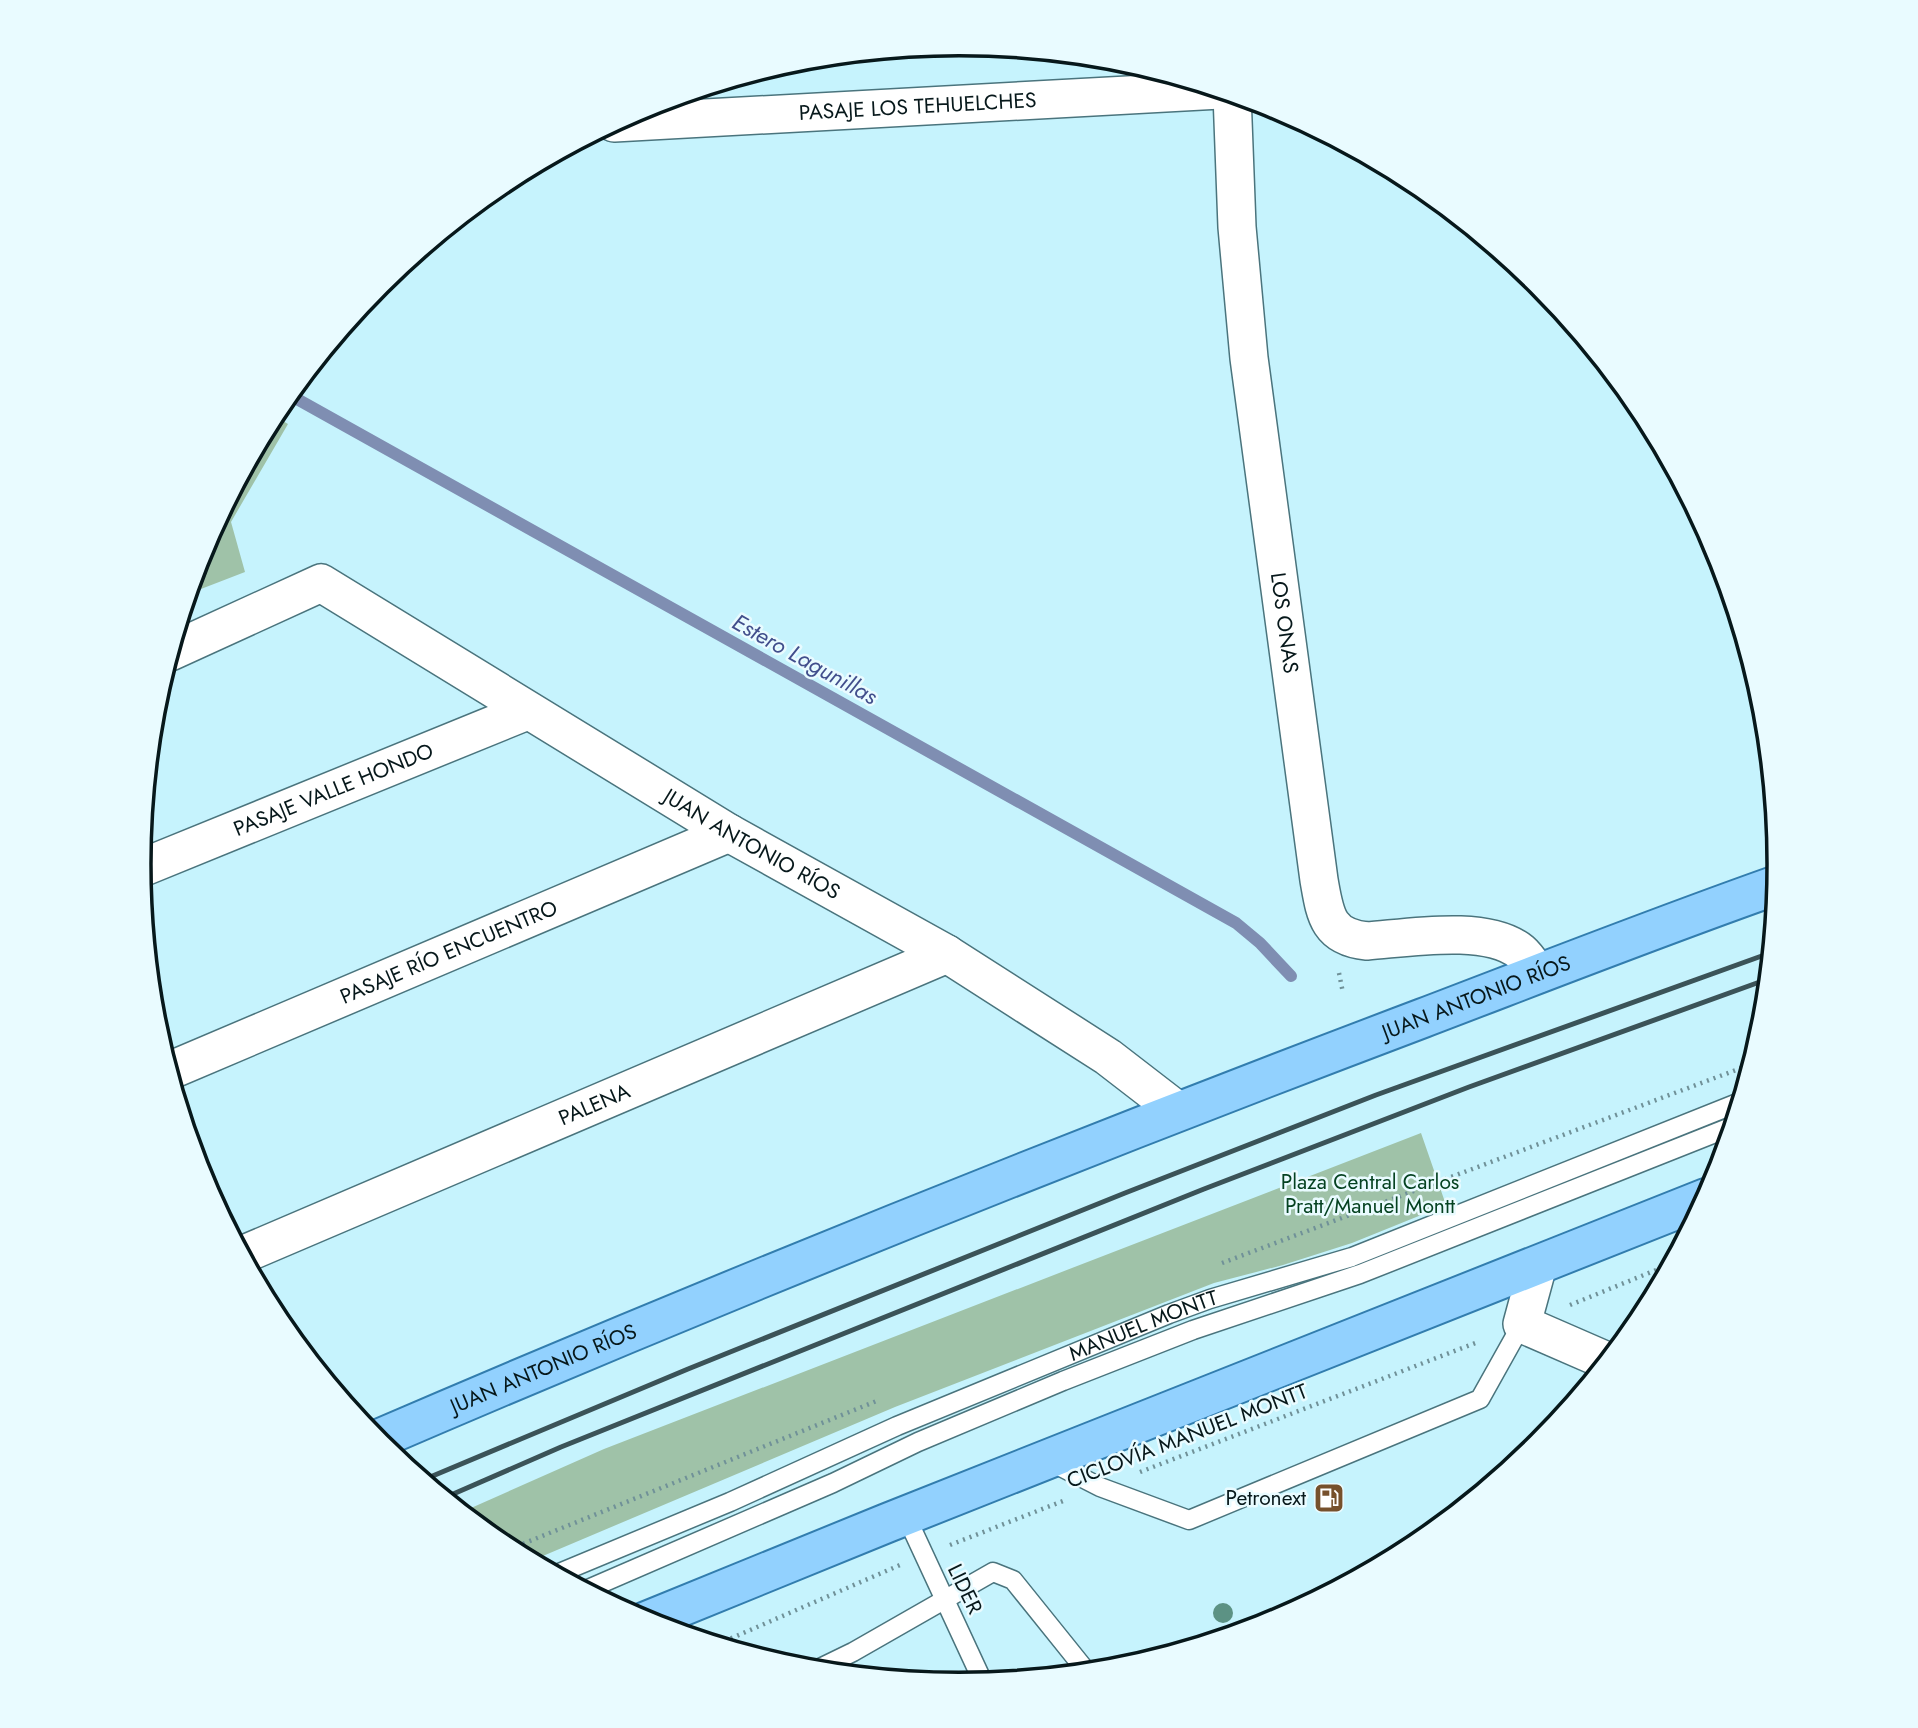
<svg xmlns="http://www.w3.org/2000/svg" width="1918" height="1728" font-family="Jost,sans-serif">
<rect width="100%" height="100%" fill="#c6f3fd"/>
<path fill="#9fc2a8" d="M273,415L288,424L231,522L245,572L188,594L201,550Z
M1421,1133L1446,1205L1352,1243L1283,1265L1214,1283L895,1407L531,1561L503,1546L462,1512L604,1449Z"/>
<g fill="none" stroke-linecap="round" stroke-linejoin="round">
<path stroke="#7f8eb2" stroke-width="12" d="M288,394L1236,923L1260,943L1291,976"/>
<g stroke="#4a747d" stroke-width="21">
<g id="service">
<path d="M1049,1461L1100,1487L1189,1520L1480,1399L1522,1324"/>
<path d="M906,1516L983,1682"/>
<path id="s1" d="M557,1574L730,1502L897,1426L1169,1314L1210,1299L1352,1257L1740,1102"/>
<path d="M586,1590L833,1483L918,1442L1063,1381L1193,1330L1360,1274L1733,1126"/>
<path d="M816,1670L853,1652L993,1572L1013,1580L1087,1672"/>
</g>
</g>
<g stroke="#4a747d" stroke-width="40">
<g id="minor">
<path id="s2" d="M1232,94L1237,227L1249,358L1319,880C1325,914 1327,937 1367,941C1408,938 1487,924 1521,952C1528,958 1533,967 1538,974"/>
<path id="s3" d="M614,123L1220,90"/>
<path id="s4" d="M170,652L321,583L729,833L947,954L1108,1057L1178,1111"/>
<path id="s5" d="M139,869L527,711"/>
<path id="s6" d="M169,1071L729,833"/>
<path id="s7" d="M242,1255L947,954"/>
<path d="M1538,1265L1522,1324L1607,1361"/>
</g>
</g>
<g stroke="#327dae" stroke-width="42">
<g id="primary">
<path id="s8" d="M376,1440C722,1291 1071,1151 1423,1018C1541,973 1658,927 1777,885"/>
<path d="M644,1622L887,1523L1706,1198"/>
</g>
</g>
<path stroke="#709198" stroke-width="4.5" stroke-dasharray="2 5" stroke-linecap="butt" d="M1339,973L1343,993
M1222,1263L1752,1064
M1570,1305L1671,1264
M1140,1472L1478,1342
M950,1545L1063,1501
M510,1549L879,1400
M718,1644L900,1565"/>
<use href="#service" stroke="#fff" stroke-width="18"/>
<use href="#minor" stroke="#fff" stroke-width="37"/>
<use href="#primary" stroke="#92d1fe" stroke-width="38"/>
<path stroke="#3b5358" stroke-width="5" d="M423,1480L688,1369L1125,1193L1376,1095L1770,953
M444,1498L561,1447L1204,1189L1469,1087L1768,979"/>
</g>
<circle fill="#5c9284" cx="1223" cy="1613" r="10"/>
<defs>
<g id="fuel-square" transform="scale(1.575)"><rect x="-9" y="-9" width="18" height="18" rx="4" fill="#76502c" stroke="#e9fbff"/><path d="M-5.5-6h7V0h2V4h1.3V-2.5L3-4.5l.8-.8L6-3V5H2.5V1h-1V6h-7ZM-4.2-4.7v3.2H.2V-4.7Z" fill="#fff"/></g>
</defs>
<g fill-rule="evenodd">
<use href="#fuel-square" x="1329" y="1498"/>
</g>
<g text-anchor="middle" stroke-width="5" stroke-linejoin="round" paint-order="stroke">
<g font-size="21" fill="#07181b" stroke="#e9fbff">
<text dy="7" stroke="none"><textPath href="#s3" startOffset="304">PASAJE LOS TEHUELCHES</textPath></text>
<text dy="7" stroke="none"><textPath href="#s2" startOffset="532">LOS ONAS</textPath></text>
<text dy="7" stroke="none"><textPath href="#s5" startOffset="210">PASAJE VALLE HONDO</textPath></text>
<text dy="7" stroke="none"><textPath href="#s4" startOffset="670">JUAN ANTONIO RÍOS</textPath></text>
<text dy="7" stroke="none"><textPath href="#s6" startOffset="304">PASAJE RÍO ENCUENTRO</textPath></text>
<text dy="7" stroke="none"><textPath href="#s8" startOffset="1186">JUAN ANTONIO RÍOS</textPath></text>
<text dy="7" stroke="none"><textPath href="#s7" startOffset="383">PALENA</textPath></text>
<text dy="7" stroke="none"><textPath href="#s1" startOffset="637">MANUEL MONTT</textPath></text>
<text dy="7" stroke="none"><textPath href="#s8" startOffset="182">JUAN ANTONIO RÍOS</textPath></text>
<text transform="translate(1187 1436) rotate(-21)" y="7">CICLOVÍA MANUEL MONTT</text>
<text transform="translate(965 1589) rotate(64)" y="7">LIDER</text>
</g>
<g font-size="21" fill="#054221" stroke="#e9fbff">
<text x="1370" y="1189">Plaza Central Carlos<tspan x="1370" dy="24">Pratt/Manuel Montt</tspan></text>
</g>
<g font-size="21" fill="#07181b" stroke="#e9fbff" text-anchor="end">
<text x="1306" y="1505">Petronext</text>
</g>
<g font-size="23" font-style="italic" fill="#414e8c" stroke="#e9fbff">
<text transform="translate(805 659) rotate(29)" y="8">Estero Lagunillas</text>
</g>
</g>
<path d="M0 0H1918V1728H0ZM151 864a808 808 0 1 1 1616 0a808 808 0 1 1-1616 0Z" fill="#e9fbff" fill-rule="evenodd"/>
<path fill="none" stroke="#07181b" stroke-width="3.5" d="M151 864a808 808 0 1 1 1616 0a808 808 0 1 1-1616 0Z"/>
</svg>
